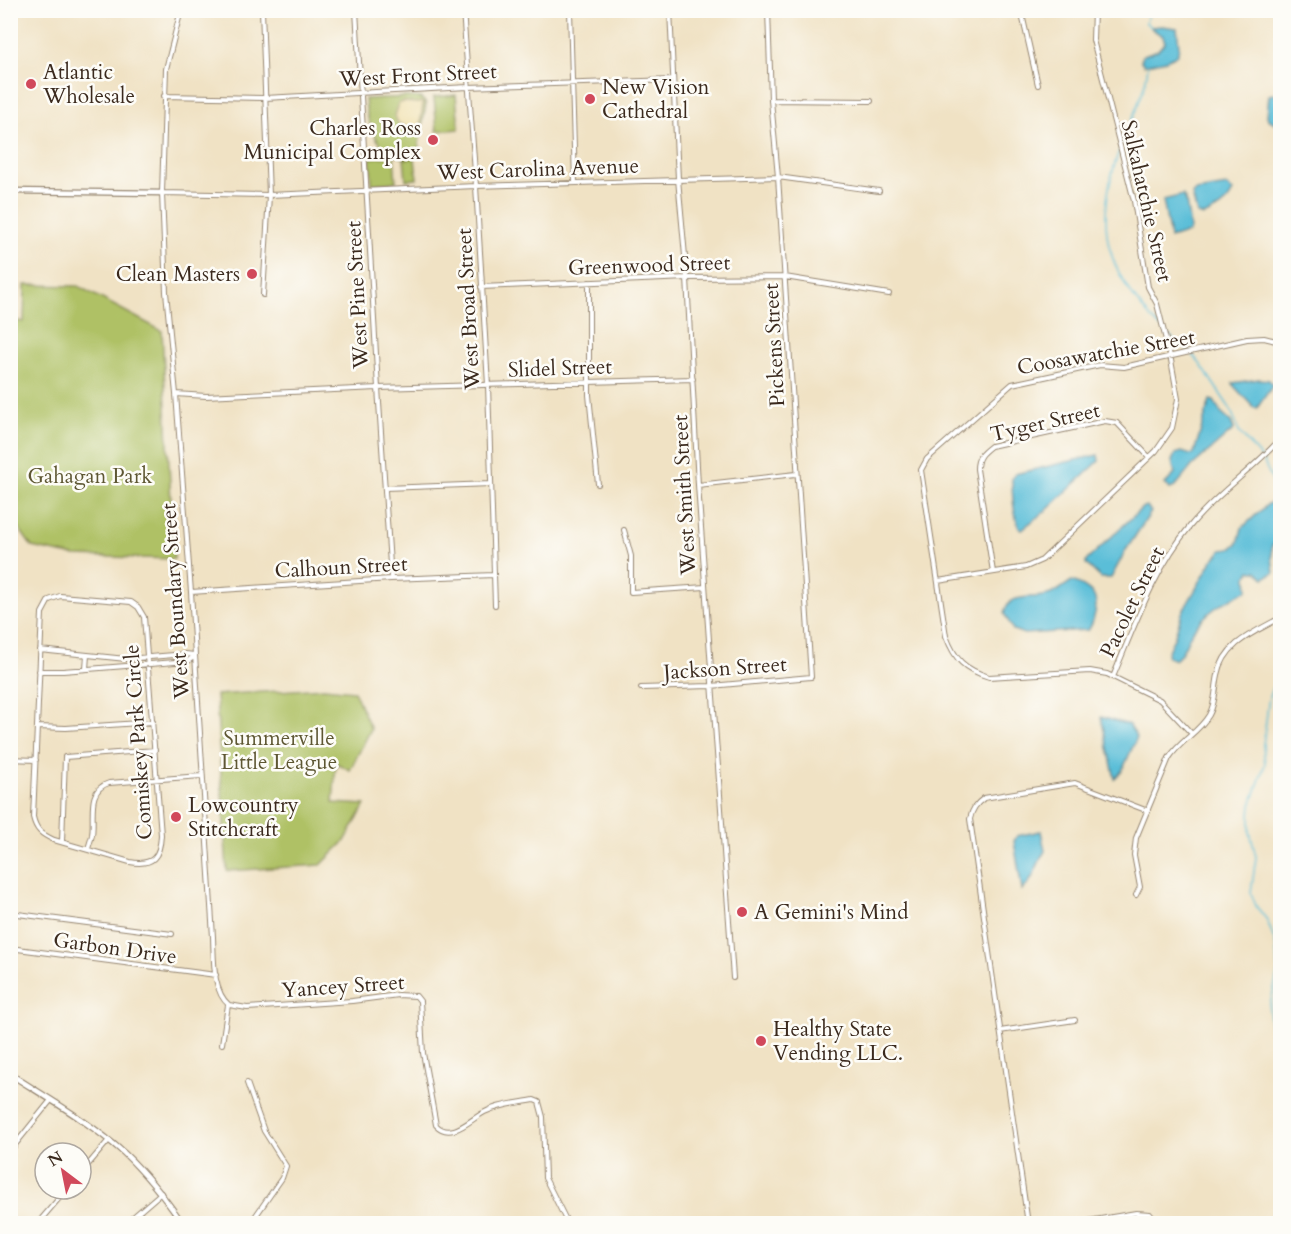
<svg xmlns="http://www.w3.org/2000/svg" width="1291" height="1234" font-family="Cardo,serif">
<rect width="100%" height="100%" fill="#fdfcf7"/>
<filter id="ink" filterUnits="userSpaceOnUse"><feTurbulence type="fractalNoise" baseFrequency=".0167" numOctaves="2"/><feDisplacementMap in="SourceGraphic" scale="12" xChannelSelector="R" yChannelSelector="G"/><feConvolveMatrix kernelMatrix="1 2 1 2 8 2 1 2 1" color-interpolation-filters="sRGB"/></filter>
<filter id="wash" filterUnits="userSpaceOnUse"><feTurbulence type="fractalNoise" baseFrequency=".008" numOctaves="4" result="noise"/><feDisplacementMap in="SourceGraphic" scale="24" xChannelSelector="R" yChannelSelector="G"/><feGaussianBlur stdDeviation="1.35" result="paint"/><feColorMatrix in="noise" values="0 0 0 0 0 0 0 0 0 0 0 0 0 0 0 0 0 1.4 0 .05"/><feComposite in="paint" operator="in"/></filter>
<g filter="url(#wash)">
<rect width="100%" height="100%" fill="#f0e2c4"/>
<path fill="#afc165" stroke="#757642" stroke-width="1.5" d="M456,95L459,129L437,131L434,97Z
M409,97L421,98L426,104L417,156C413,156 407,158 402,157C377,153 366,121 365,99Z
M394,156L396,182L372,184L370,158Z
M415,158L417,179L406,180L404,159Z
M25,285L78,286L162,331L174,559L75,556L32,547L11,517V320L24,322Z
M324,688L354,691L371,729L350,770L336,763L333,803L365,805L345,841L321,865L227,871L216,695Z"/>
<path fill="#eeda9e" stroke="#94825e" stroke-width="1.5" d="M404,102L418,103L421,102L423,104L420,126L409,129L398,123L395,116L399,103Z"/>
<path fill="#5abed8" stroke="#4a747b" stroke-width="1.5" d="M1162,26L1177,28L1179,47L1177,55L1166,60L1144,65L1141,61L1143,55L1158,50L1165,42L1163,36L1152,29L1151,27Z
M1273,94L1280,98V126L1268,119L1267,116L1269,95Z
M1227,186L1233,191C1228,204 1216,210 1204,216L1197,214L1192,194L1196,191Z
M1183,195L1186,201L1190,228L1189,232L1170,238L1163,200Z
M1259,379L1269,380L1273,385L1257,408H1254L1233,385V383Z
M1210,400L1214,401L1221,413L1231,422L1234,429L1192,466L1175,487L1170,489L1165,484L1175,474L1172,461L1175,454L1182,452L1191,455L1194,453Z
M1098,455L1099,461L1047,510L1022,529L1019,527C1013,512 1012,494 1012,478L1015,474Z
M1275,502L1280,511V540L1272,545C1271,555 1273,563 1274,573L1264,578L1257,571H1250L1247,576L1248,590C1224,602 1208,609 1192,632C1186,641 1184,654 1175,660L1168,657L1167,653L1174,638L1182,613L1212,561L1222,550L1230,549L1238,543L1242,528L1268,504Z
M1147,506L1151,512L1126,550L1111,578H1101L1086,564V561L1143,507Z
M1072,581C1092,588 1100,597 1094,617C1092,623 1092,626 1088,630L1024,634L1013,630L1004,613C1009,590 1036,601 1051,594C1059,591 1065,585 1072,581Z
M1101,717L1129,725L1137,737L1122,771L1115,779Z
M1041,831L1045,851C1038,861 1032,884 1022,890L1014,841L1017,836Z"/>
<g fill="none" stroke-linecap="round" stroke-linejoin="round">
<path stroke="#5abed8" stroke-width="1.5" d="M1151,10L1148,14L1146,23L1151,27
M1122,144C1132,117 1145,94 1148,66
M1119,151C1093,225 1105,273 1161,328
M1167,334L1191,353L1201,365L1231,410L1239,432L1263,460L1280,497
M1280,675L1274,684L1269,697L1263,745L1265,764L1251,805L1250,815V832L1256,857L1251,893L1256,906L1267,920L1276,945L1278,972L1269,1009L1271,1025L1280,1040"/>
</g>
</g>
<g filter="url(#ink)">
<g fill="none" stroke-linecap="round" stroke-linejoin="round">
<g stroke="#968671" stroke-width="6">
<path id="minor" d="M181,10L166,69L162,193L166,292L176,394L191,592L213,937C214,958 212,991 229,1005L247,1008L352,1001L398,995L416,996L420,1001L423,1053L436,1125C452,1142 472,1117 487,1111C501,1104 519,1103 534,1100L539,1102L543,1117L545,1178L568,1224
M262,10L269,195L263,295
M356,10L378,388L391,579
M463,10L476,186L488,385L495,605
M570,10L575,183
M670,10L678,179L687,278L698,485L733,978
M1021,10L1038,85
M164,96L265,98L468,87L673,80
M771,100L871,101
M162,193L269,195L476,186L778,177L879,191
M589,282V395L598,484
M481,287L687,278L785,277L889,294
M176,394L206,396L378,388L693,379
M698,485L796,474
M385,488L491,484
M624,530L631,556V592L705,587
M993,572L977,469C977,457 982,453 991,446L1105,421L1117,423L1149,457
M938,581L1026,567L1042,560L1156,451L1172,428L1178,399L1171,360L1157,304L1148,287L1134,201L1093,40L1094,10
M191,592L391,579L494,575
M60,596L131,602L138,607L144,617L161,835C160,857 153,866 130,862L54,840C41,834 36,830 33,817L42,613L49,600Z
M40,650L126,659L186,654L194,655
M86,669L87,655
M39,671H63L188,661L195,656
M1113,677C1135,625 1154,569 1191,525C1217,493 1253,470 1280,439
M641,688L711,686L811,677L778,177L771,100L768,10
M37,727L66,728L153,722
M1192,734L1160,700L1107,674L1090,671L989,677C964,669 955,660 946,636L921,470L927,459L1012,384L1100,365L1124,367L1247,339L1264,338L1280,342
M10,759L36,760
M62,842L65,757L155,750
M88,849C89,845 91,840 92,835C95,816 86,790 109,783L201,776
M1136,895L1140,887L1134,855L1136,838L1169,758C1180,741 1199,732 1209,715C1216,703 1215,688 1218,675C1224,643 1255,632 1280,618
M10,913L172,934
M10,948L216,975
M1000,1031L1075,1020
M222,1044L228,1005
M247,1083L264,1131L286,1166L282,1178L250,1224
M10,1151L51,1100
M81,1173L109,1140
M37,1224L67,1189
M125,1224L161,1193
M1028,1224L970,819C972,809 976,804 984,798L1075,783L1148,811
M1071,1224L1136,1213L1150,1214L1158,1224"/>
</g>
<g stroke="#968671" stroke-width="7">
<path id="tertiary" d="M10,191L162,193
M10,1074C49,1099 90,1122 124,1153C146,1174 165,1198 183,1224"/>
</g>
<use href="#minor" stroke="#fff" stroke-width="4"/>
<use href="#tertiary" stroke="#fff" stroke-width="4.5"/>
</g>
</g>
<g fill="#d1495b" stroke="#fdfcf7" stroke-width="2">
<circle cx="31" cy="84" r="6"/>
<circle cx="590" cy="99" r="6"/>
<circle cx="433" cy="140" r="6"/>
<circle cx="252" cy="274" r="6"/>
<circle cx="176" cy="817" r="6"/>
<circle cx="742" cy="912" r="6"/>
<circle cx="761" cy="1041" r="6"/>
</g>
<g text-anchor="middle" stroke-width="5" stroke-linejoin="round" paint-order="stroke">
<g font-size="21" fill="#3b2a1e" stroke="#fdfcf7" text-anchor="start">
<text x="43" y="79">Atlantic<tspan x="43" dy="24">Wholesale</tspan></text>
<text x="602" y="94">New Vision<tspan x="602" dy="24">Cathedral</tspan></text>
<text x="421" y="135" text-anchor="end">Charles Ross<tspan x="421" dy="24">Municipal Complex</tspan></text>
<text x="240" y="281" text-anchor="end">Clean Masters</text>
<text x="188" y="812">Lowcountry<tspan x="188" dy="24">Stitchcraft</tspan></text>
<text x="754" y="919">A Gemini's Mind</text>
<text x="773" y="1036">Healthy State<tspan x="773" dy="24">Vending LLC.</tspan></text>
</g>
<g font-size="21" fill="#3b2a1e" stroke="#fdfcf7">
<text transform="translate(418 75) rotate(-3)" y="7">West Front Street</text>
<text transform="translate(538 169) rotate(-2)" y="7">West Carolina Avenue</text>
<text transform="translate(1147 201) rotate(77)" y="7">Salkahatchie Street</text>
<text transform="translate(649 265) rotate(-2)" y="7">Greenwood Street</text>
<text transform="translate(357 295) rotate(-93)" y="7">West Pine Street</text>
<text transform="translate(468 309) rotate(-93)" y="7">West Broad Street</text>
<text transform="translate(774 345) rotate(-93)" y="7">Pickens Street</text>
<text transform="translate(1106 352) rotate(-10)" y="7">Coosawatchie Street</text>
<text transform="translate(560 368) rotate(-2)" y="7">Slidel Street</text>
<text transform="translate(1045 422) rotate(-13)" y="7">Tyger Street</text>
<text transform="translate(684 495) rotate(-93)" y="7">West Smith Street</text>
<text transform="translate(341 567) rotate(-3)" y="7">Calhoun Street</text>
<text transform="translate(175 601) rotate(-94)" y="7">West Boundary Street</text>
<text transform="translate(1132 602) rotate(-64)" y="7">Pacolet Street</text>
<text transform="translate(725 668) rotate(-4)" y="7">Jackson Street</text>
<text transform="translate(138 742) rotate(-94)" y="7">Comiskey Park Circle</text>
<text transform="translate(115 948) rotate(8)" y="7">Garbon Drive</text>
<text transform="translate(343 986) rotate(-4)" y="7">Yancey Street</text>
</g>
<g font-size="21" fill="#5e5733" stroke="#fdfcf7">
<text x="90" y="483">Gahagan Park</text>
<text x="279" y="745">Summerville<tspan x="279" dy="24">Little League</tspan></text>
</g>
</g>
<rect width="1291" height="1234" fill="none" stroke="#fdfcf7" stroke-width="36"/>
<g transform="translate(63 1171) rotate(328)"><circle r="28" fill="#fdfcf7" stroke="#afa8a0" stroke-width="1.5"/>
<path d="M0-4.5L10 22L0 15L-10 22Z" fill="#d1495b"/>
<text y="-9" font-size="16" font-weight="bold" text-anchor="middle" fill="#3b2a1e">N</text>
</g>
</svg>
